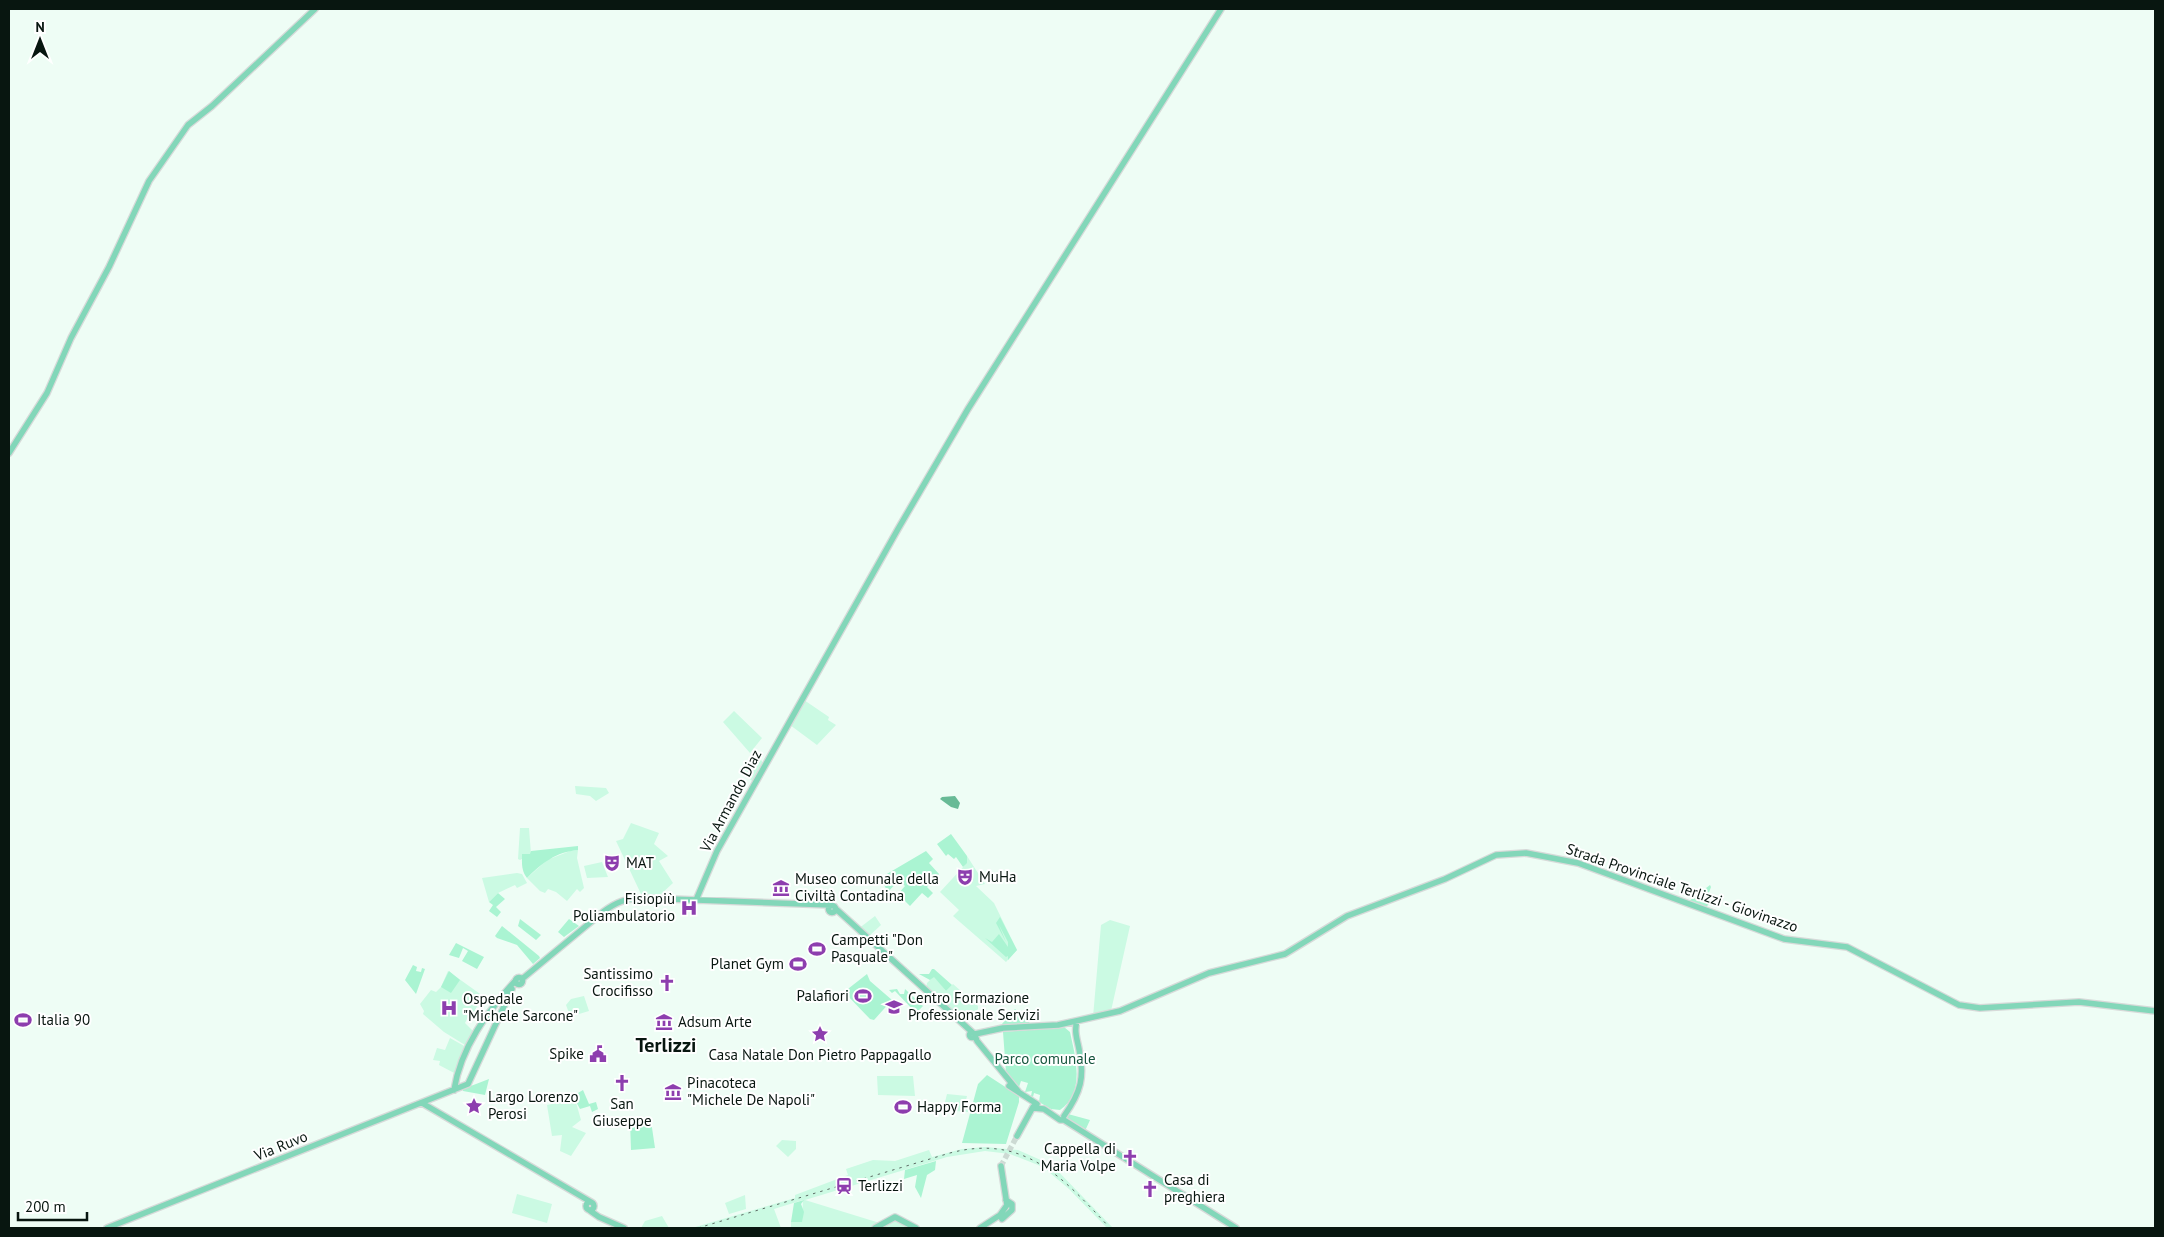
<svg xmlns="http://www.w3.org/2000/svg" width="2164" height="1237" font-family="'PT Sans',sans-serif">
<rect width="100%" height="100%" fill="#eefdf5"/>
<path fill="#cbfae3" d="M804,700L829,717L828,720L836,725L817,745L790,725Z
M734,711L762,738L750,753L723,722Z
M756,752L763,763L753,782L743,772Z
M575,786L606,788L609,793L596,801L590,796L576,794Z
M631,823L659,833L654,844L668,856L659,861L673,883L660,895L641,894L616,841L623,839Z
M520,828H529L531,854L520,860L518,859Z
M578,850L577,858L584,888L580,892L577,889L567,901L556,892L548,889L545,893L540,891L527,878L547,860L570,851Z
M967,856L985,884L976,886L994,903L1017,950L1006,962L953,916L959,910L940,892L964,866Z
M602,862L608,877L587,878L584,866Z
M517,873L522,874L527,883L517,888L515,885L498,893L489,902L482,878Z
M875,916L881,925L867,938L858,929Z
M1110,920L1130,926L1111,1011L1093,1017L1101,925Z
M448,971L483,996L471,1017H468L465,1023L473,1031L465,1045L444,1032L423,1014L424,1011L420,1004L431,990L436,992L441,987Z
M934,976L946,991L953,984L978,1006V1009L963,1025L926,990L927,983Z
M584,996L589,1011L579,1014L569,1013L566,1005L571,999Z
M450,1038L466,1047L458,1075L439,1065L440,1061L433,1060L437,1048L445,1050Z
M877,1076H913L915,1096L878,1095Z
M947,1094L967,1096L966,1100L970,1101L968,1112L943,1110Z
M575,1099L581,1120L572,1127L586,1133L571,1156L560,1151L562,1135L552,1136L547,1105Z
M782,1140L796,1141V1149L788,1157L776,1146Z
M985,1147L1018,1150L1052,1165L1113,1228H1107L1069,1189L1043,1167L1010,1154L985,1151L947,1157L805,1200L883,1224L895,1217L916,1228H791V1222H802L803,1200L774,1209L781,1228H692L795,1198V1195L848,1175L846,1169L873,1160L895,1161L929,1150L932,1157L962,1149Z
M517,1194L552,1204L547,1223L512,1213Z
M745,1195L746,1209L729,1214L725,1203Z
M662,1216L669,1228H641L645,1221Z"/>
<path fill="#aaf4d2" d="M951,834L967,856V863L963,867L956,857L954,859L948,854L946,856L937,844Z
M578,846V850C556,852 542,863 527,878C521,870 522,863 522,854H530L531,851Z
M926,851L933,859L929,863L939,874L927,887L933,893L928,898L922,893L910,906L898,894L905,886L899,880L888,892L880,878Z
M1710,885L1711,887L1708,895L1703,897L1704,900L1710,903L1705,908L1689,901Z
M498,893L505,899L496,907L501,912L497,917L489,911L493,905L489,902Z
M1000,917L1017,950L1008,960V956L1006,957L985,938L992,942L999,934L1008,947V942L999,925L1006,942L996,923Z
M520,919L541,935L536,940L518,926Z
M569,919L579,926L564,937L558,932Z
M502,926L539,956L540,958L533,964L517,945L497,938L495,936Z
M456,943L484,957L477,969L462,961L468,951L463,948L459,958L449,955Z
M413,965L417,967L416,971L421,972L422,968L425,969L416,994L405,980Z
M932,969H934L952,985L946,991L934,977L930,980L919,974H929Z
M449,971L460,980L451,993L441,987Z
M867,974L870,981L892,1000L874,1020L870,1019L844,992Z
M897,989L900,994H904L905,989L923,1006L916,1013L895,991L892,993L889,990Z
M1015,1009L1031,1024H1002Z
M1064,1027L1070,1032C1075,1056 1086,1092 1060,1110L1051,1109L1039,1102L1040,1095L1034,1093L1033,1097L1031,1096L1032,1091L1025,1092L1028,1083L1021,1081L1019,1087L1006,1072L1003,1032Z
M987,1075L1019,1096V1102L1006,1144L962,1143L978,1084Z
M489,1079L485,1095L463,1091V1089Z
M583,1090L589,1104L596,1102L598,1109L592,1112L590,1106L580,1109L574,1098L579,1097L578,1093Z
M1068,1114L1090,1120L1085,1131L1065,1119Z
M630,1121H651L655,1148L631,1150Z
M936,1161L935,1170L927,1175L921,1198L915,1187L917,1175L904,1179L905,1170Z
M804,1200L801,1204L804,1212L802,1222H791L794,1203Z"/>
<path fill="#68ba96" d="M955,796L960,803L958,809L951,807L940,799L942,797Z"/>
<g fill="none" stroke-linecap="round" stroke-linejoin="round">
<path stroke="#ccdad3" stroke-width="5.5" stroke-dasharray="5.5 3" stroke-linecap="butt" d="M1001,1166L1017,1136"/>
<g stroke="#d7dad9" stroke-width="8">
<path id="major" d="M9,453L47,393L71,338L109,267L149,181L188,125L212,106L315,9
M696,900L717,851L898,529L968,409L1221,9
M828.5 909a3.5 3.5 0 1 1 7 0a3.5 3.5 0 1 1-7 0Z
M836,909L972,1032
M515.5 981a3.5 3.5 0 1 1 7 0a3.5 3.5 0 1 1-7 0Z
M522,979L603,912C616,902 627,898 643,898L831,905
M969.5 1035a2.5 2.5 0 1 1 5 0a2.5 2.5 0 1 1-5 0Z
M975,1034L1003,1028L1058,1025L1120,1011L1209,973L1285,954L1347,916L1445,879L1496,855L1526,853L1578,863L1784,939L1847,947L1959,1005L1980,1008L2079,1002L2155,1011
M975,1035L977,1041L1018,1091
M1009,1086L1037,1104
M454,1090C461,1047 487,1012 516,980
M422,1103L591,1202
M1035,1103L1034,1108L1044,1109L1060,1120H1064L1236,1228
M1064,1116C1081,1092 1085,1077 1079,1049C1077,1039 1074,1031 1077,1021
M1017,1136L1033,1107
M1001,1166L1007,1205L1000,1215L1002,1219L1012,1210V1204L1006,1200
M586 1206a4 4 0 1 1 8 0a4 4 0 1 1-8 0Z
M589,1210L599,1217L624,1228
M107,1228L468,1084L512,989
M875,1228L895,1217L916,1228
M980,1228L1000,1215"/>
</g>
<use href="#major" stroke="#82d7b9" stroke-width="5.5"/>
<path stroke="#5c6a64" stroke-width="1" stroke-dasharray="2.5 5" stroke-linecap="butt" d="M698,1228L950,1153C1025,1133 1064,1179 1110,1228"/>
</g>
<defs>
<g id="theatre-bare" transform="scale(1.35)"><path d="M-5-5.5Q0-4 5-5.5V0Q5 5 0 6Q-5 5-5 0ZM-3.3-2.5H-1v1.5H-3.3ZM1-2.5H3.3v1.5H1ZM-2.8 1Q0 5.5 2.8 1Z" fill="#8d3eae" stroke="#fff" stroke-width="2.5" paint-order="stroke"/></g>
<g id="museum-bare" transform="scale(1.35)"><path d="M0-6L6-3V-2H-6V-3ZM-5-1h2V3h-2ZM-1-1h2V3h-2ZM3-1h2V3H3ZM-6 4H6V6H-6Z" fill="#8d3eae" stroke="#fff" stroke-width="2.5" paint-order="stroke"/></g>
<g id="hospital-bare" transform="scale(1.35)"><path d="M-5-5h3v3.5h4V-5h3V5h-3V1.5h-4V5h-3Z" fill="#8d3eae" stroke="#fff" stroke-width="2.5" paint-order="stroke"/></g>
<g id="stadium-bare" transform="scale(1.35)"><path d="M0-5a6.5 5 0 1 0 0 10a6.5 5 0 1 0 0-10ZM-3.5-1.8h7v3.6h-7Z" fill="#8d3eae" stroke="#fff" stroke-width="2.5" paint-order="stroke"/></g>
<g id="church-bare" transform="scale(1.35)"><path d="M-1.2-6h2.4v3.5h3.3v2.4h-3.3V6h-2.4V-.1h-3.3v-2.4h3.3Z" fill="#8d3eae" stroke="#fff" stroke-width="2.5" paint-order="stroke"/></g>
<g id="university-bare" transform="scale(1.35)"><path d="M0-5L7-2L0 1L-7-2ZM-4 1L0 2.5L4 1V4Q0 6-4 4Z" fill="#8d3eae" stroke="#fff" stroke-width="2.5" paint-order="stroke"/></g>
<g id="sight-bare" transform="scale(1.35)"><path d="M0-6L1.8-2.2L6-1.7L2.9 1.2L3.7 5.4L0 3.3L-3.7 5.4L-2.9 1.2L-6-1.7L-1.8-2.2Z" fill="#8d3eae" stroke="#fff" stroke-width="2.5" paint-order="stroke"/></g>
<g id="civic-bare" transform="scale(1.35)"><path d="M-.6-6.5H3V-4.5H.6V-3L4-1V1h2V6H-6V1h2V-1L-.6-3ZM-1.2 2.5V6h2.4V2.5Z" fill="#8d3eae" stroke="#fff" stroke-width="2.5" paint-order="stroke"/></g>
<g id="station-bare" transform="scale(1.35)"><path d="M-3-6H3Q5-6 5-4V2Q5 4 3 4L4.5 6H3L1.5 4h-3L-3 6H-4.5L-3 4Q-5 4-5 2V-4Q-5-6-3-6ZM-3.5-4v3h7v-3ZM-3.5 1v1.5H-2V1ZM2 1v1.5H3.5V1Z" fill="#8d3eae" stroke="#fff" stroke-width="2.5" paint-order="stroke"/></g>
</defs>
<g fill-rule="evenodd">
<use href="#theatre-bare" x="612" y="863"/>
<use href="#theatre-bare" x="965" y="877"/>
<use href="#museum-bare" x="781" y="888"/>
<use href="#hospital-bare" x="689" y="908"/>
<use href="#stadium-bare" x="817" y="949"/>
<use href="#stadium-bare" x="798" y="964"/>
<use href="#church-bare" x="667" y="983"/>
<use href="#stadium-bare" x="863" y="996"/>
<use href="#university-bare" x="894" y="1007"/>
<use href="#hospital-bare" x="449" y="1008"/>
<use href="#stadium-bare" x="23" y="1020"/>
<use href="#museum-bare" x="664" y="1022"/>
<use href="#sight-bare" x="820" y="1034"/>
<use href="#civic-bare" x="598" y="1054"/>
<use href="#church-bare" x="622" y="1083"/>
<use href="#museum-bare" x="673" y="1092"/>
<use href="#sight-bare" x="474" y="1106"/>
<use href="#stadium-bare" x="903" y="1107"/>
<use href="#church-bare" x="1130" y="1158"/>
<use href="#station-bare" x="844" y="1186"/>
<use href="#church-bare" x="1150" y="1189"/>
</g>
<g text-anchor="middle" stroke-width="4" stroke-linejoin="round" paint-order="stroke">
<g font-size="15" fill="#081610" stroke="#fff">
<text transform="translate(731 801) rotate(-62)" y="5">Via Armando Diaz</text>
<text transform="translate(1682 888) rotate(19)" y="5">Strada Provinciale Terlizzi - Giovinazzo</text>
<text transform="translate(281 1146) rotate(-22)" y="5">Via Ruvo</text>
</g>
<g font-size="15" fill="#081610" stroke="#fff" text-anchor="start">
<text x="626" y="868">MAT</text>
<text x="979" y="882">MuHa</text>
<text x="795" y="884">Museo comunale della<tspan x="795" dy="17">Civiltà Contadina</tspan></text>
<text x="675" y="904" text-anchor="end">Fisiopiù<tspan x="675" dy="17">Poliambulatorio</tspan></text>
<text x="831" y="945">Campetti "Don<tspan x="831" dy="17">Pasquale"</tspan></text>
<text x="784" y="969" text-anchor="end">Planet Gym</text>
<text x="653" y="979" text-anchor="end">Santissimo<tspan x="653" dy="17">Crocifisso</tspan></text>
<text x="849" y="1001" text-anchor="end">Palafiori</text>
<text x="908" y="1003">Centro Formazione<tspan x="908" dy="17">Professionale Servizi</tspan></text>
<text x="463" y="1004">Ospedale<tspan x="463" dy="17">"Michele Sarcone"</tspan></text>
<text x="37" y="1025">Italia 90</text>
<text x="678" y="1027">Adsum Arte</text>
<text x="584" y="1059" text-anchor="end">Spike</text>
<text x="820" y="1060" text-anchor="middle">Casa Natale Don Pietro Pappagallo</text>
<text x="687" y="1088">Pinacoteca<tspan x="687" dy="17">"Michele De Napoli"</tspan></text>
<text x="488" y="1102">Largo Lorenzo<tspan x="488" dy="17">Perosi</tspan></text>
<text x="622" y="1109" text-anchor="middle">San<tspan x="622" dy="17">Giuseppe</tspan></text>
<text x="917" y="1112">Happy Forma</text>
<text x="1116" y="1154" text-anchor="end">Cappella di<tspan x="1116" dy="17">Maria Volpe</tspan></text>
<text x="1164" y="1185">Casa di<tspan x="1164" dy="17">preghiera</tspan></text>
<text x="858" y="1191">Terlizzi</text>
</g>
<g font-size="15" fill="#16563e" stroke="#fff">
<text x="1045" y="1064">Parco comunale</text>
</g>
<g font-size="20" font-weight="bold" fill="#081610" stroke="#fff">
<text x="666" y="1052">Terlizzi</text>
</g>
</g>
<rect width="2164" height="1237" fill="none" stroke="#081610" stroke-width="20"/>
<g transform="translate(40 40)" stroke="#ffffff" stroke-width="4" paint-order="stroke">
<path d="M0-4L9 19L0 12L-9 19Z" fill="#081610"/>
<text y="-8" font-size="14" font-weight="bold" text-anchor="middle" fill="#081610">N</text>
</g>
<path d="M18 1212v8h69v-8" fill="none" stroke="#081610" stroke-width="2.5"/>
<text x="25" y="1212" font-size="15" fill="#081610" stroke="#ffffff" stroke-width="4" paint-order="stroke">200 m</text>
</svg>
